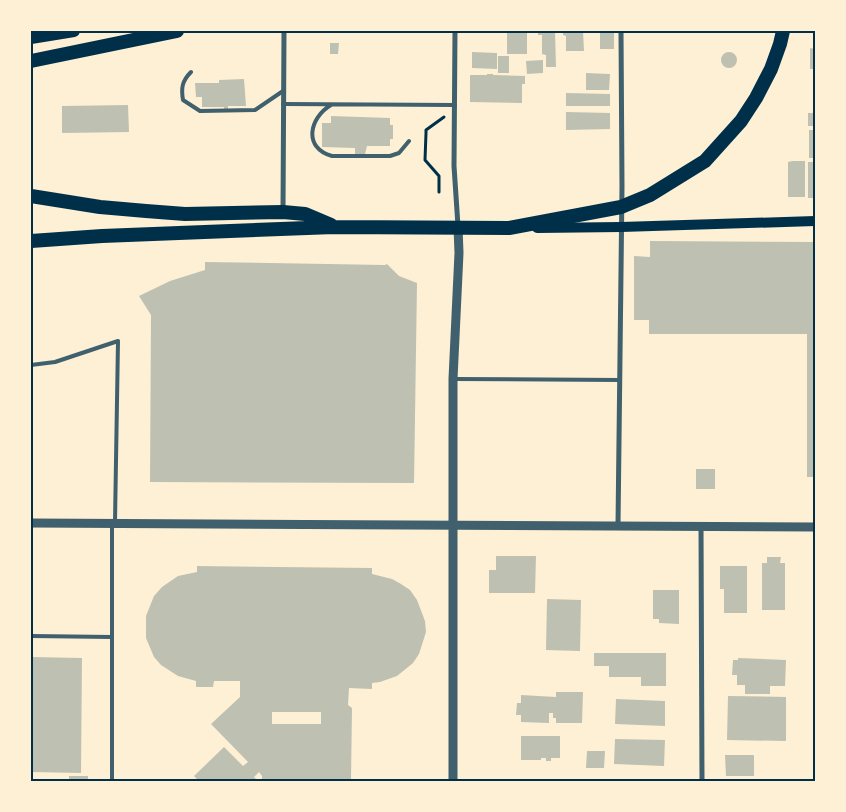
<svg xmlns="http://www.w3.org/2000/svg" width="846" height="812" font-family="Roboto,sans-serif">
<rect width="100%" height="100%" fill="#fdf0d5"/>
<path fill="#bec0b2" fill-rule="evenodd" d="M507,31H527V54H507Z
M538,31H555L556,67H546V55L542,54V35H538Z
M563,31H583L584,51H566V36L563,35Z
M600,31H614V49H600Z
M330,43H339L338,54H330Z
M810,48L815,49V69H810Z
M721 60a8 8 0 1 1 16 0a8 8 0 1 1-16 0Z
M472,52L497,53V69L472,68Z
M498,56H509V73H498Z
M543,60V73L527,74L526,61Z
M586,73L610,74L609,90H586Z
M487,74H493V75L525,76V84H522V103L470,102V75H487Z
M244,79L246,106H228V110H224V107H202V97H196L195,83H219V80Z
M566,93L610,94V106H566Z
M128,105L129,132L62,133V106Z
M566,112L610,113V129L566,130Z
M808,113H815V126H808Z
M331,116L390,118V125H393V139H390V146H367L365,154H355V148L322,147V123H331Z
M809,130H815V158H809Z
M793,161H805V197H788V162Z
M808,162H815V198H808Z
M650,241L815,242V477H807V334H649V320H634V256L650,257Z
M205,262L385,265L387,264L399,276L417,283L414,483L150,482L151,315L139,296L170,281L205,270Z
M696,469H715V489H696Z
M496,556H536L535,593H489V570H496Z
M767,557H781L780,563H785V610H762V563H767Z
M197,566L372,568V574L392,579L401,584L410,590L417,600L425,621L426,632L419,654L413,663L397,676L380,682L372,683V689L349,688L348,705L352,708L351,781H262V776L259,772L254,777L258,781H199L194,776L224,747L243,766L248,762L211,724L240,697V681H214L213,687H196V681L178,676L161,665L154,657L146,638V616L154,596L162,587L178,576L197,572ZM272,712H321V724H272Z
M720,566H747V613H724V589H720Z
M653,590H679V624L659,623V619H653Z
M547,599L581,600L580,651L546,650Z
M594,653H666V686H641V677H609V666H594Z
M31,657L82,658L81,773L31,772Z
M738,658L786,660L785,686H770V694H745V685H737V675H732L733,660H738Z
M556,692H583L582,723H556V718H553V713H549V723L521,722V715H516L517,703H521V695L556,697Z
M728,696L786,697V741L727,740Z
M616,699L665,701V726L615,724Z
M521,736H560V758H551V761H546V758H541V760H521Z
M615,739L665,740L664,766L614,764Z
M587,751H605L604,768H586Z
M725,755H754V776H726Z
M69,776H88V781H69Z"/>
<g fill="none" stroke-linecap="round" stroke-linejoin="round">
<path stroke="#003049" stroke-width="3" d="M439,192V176L425,160L426,133V130L444,117"/>
<path stroke="#3f606c" stroke-width="4" d="M191,72C182,81 181,88 183,100L200,111L255,110L283,91
M283,104L455,105
M331,105C309,118 303,148 332,156H390L399,153L409,141
M31,365L55,362L118,341L115,522
M454,379L620,380
M112,524V781
M31,636L112,637"/>
<path stroke="#3f606c" stroke-width="5" d="M455,31L454,166L458,226
M283,211L284,31
M618,525L622,187L621,31
M701,526L702,781"/>
<path stroke="#3f606c" stroke-width="9" d="M31,523L815,527
M453,781V379L459,253L458,227"/>
<path stroke="#003049" stroke-width="10" d="M537,228L621,227L815,221"/>
<path stroke="#003049" stroke-width="12" d="M31,38L74,31"/>
<path stroke="#003049" stroke-width="14" d="M31,61L177,31
M31,196L100,207L146,211L185,214L283,212L305,214L331,225
M31,241L102,236L334,227L509,228L621,207L650,195L705,161L741,121L756,98L771,69L780,44L783,31"/>
</g>
<rect width="846" height="812" fill="none" stroke="#fdf0d5" stroke-width="65"/>
<rect x="32" y="32" width="782" height="748" fill="none" stroke="#003049" stroke-width="2"/>
</svg>
